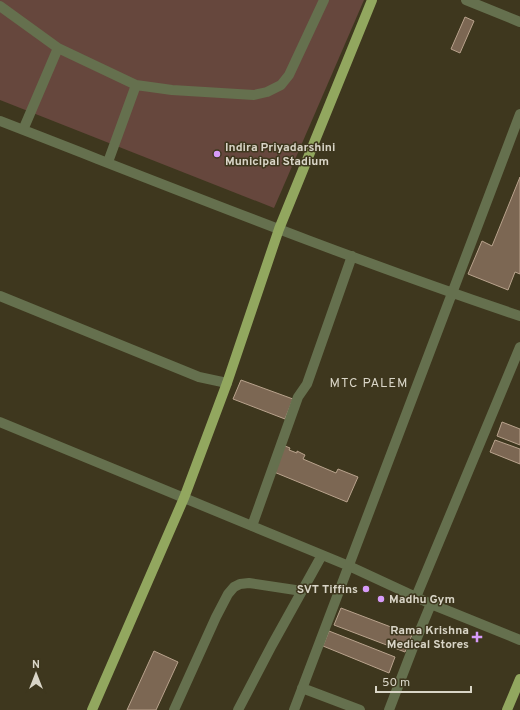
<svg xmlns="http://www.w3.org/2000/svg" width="520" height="710" font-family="Overpass,sans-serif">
<rect width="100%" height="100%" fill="#3e371e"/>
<path fill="#66473d" d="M0,0H364L274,208L0,100Z"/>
<path fill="#7c6753" stroke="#b9a38d" d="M465,17L474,21L460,53L451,49Z
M520,177V274L515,272L508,290L468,274L482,241L492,246Z
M241,380L293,399L285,419L233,399Z
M502,422L520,429V445L497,436Z
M495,440L520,449V464L490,452Z
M285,446L290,448L289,450L297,453V451L305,455L303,459L336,473L338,469L358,477L347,502L274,472Z
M341,608L412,635L405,652L334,625Z
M329,631L395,657L389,673L323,646Z
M154,651L178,662L156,710H127Z"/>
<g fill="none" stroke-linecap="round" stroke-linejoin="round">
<path stroke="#65704e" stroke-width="10" d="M466,0L520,22
M0,6L58,48L136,85L172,90L254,95L267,92L281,85L289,75L324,0
M0,121C173,188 344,257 520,316
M23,130L58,48
M108,162L136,85
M0,296L199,377L227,383
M0,422L349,566L431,604L520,640
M252,526L298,397L307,384L352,256
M416,597L520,347
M302,688L360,710
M174,710L216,617L228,594L234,587L240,584L249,583L302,591
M238,710L272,645L322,555
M294,710L520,114
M389,710L414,645L431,604"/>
<path stroke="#92a75f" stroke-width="10" d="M92,710L184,498L227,383L279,229L372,0
M507,710L520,679"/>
</g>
<g fill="#d79bf9" stroke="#3e371e" stroke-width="1.5">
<circle cx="217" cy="154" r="4"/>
<circle cx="366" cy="589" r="4"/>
<circle cx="381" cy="599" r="4"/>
<path d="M475 631h4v4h4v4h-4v4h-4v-4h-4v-4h4z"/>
</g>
<g text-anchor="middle" stroke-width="3" stroke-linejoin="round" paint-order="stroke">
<g font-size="12" font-weight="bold" fill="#d9d5c7" stroke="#3e371e" text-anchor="start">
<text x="225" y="151">Indira Priyadarshini<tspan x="225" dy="14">Municipal Stadium</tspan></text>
<text x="358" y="593" text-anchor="end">SVT Tiffins</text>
<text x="389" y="603">Madhu Gym</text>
<text x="469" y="634" text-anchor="end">Rama Krishna<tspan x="469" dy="14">Medical Stores</tspan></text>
</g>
<g font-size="13" letter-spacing="1" fill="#d9d5c7" stroke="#3e371e">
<text x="369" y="387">MTC PALEM</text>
</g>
</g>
<g transform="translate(36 674)" stroke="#3e371e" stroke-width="3" paint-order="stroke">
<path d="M0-3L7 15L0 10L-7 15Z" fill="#d9d5c7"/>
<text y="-6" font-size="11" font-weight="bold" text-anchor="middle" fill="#d9d5c7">N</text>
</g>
<path d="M376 686v6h95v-6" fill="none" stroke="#d9d5c7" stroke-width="2"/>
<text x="382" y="686" font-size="12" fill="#d9d5c7" stroke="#3e371e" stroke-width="3" paint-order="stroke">50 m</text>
</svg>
